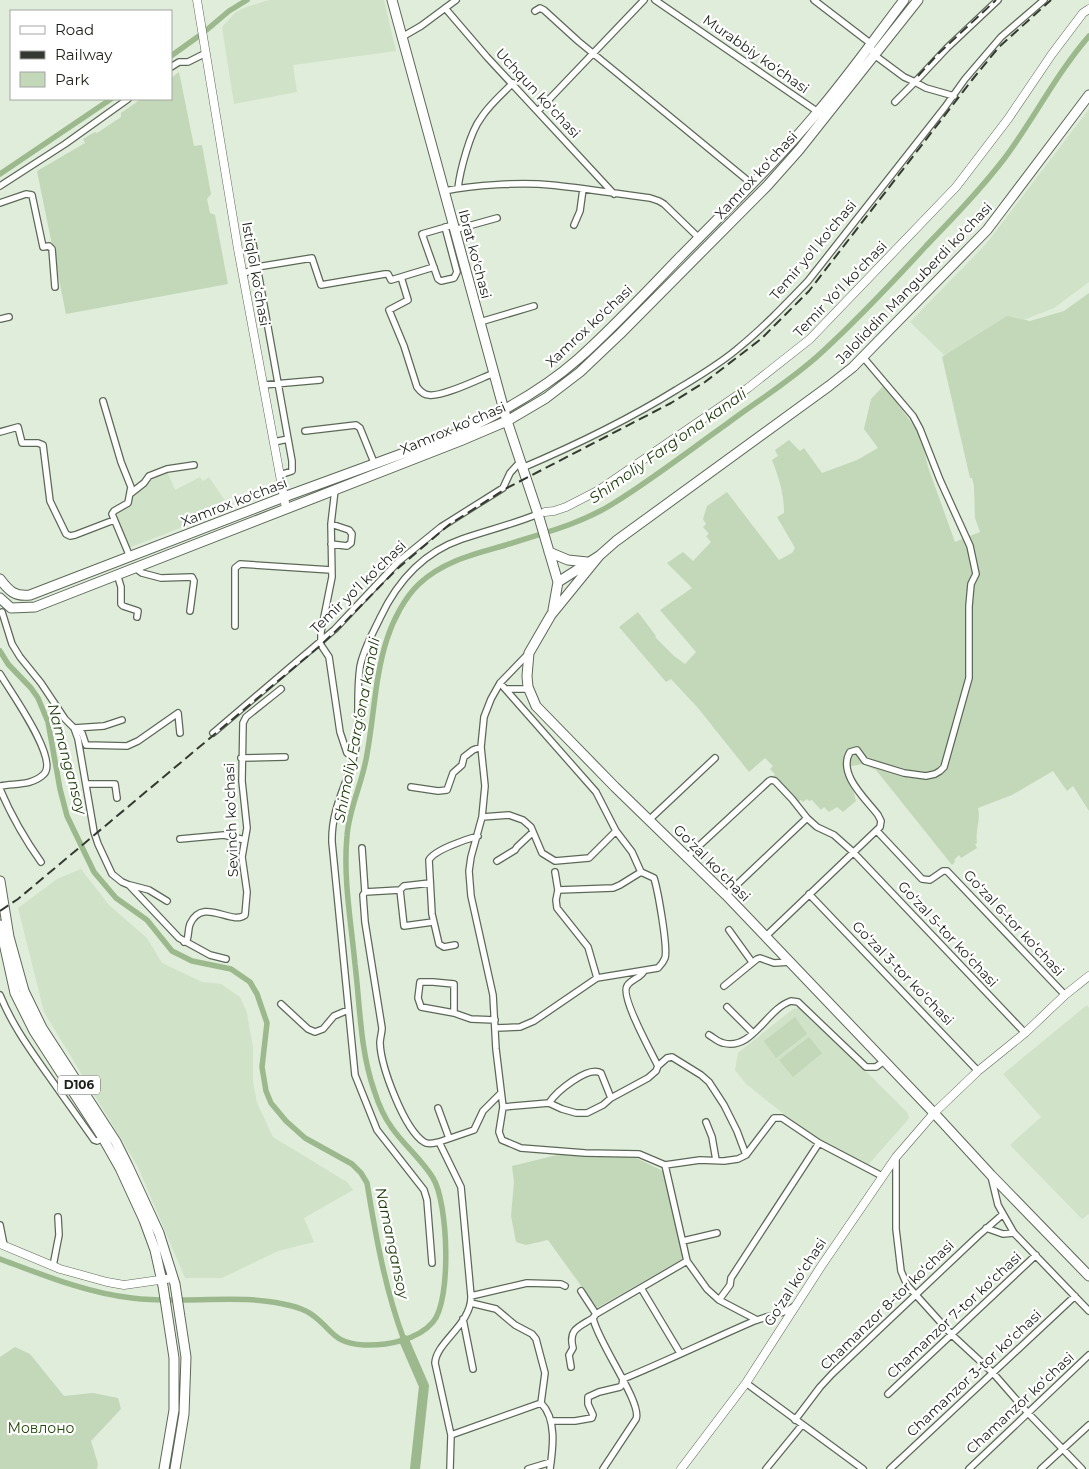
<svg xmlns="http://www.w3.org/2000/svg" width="1089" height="1469" font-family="Montserrat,sans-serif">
<rect width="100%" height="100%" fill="#e0edda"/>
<path fill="#d0e2c8" d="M269,0H384L396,51L293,65L297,92L234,104L222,27L236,12L246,7Z
M1089,109V282L1054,308L1001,329L944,355L910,322L986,244Z
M167,471L175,490L200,477L203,481L209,477L226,502L220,506L222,512L128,548L113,512L131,503L133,494L150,483L148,479Z
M81,869L109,905L147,938L162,963L202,982L221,984L240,997L247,1013L253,1048V1082L257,1103L273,1137L347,1182L353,1190L304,1218L314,1242L278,1251L222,1278H185L138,1167L44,1012L18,908L57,879Z
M1087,1005L1089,1008V1214L1082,1219L1010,1145L1041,1117L1003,1074Z
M802,1008L907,1112L909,1118L907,1121L867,1166L835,1151L780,1111L746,1084L735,1070L738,1053L793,1009Z"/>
<path fill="#c2d8b9" d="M179,72L194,146L202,145L211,194L207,199L210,213L215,215L228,284L66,314L37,171L85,143L83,139L95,132L97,133L121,117V113L141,99H171V78Z
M1089,293V811L1073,786L1067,791L1053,771L1012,795L978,808C981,820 975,830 977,843L975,844L977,848L961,858L959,855L954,860L955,862L952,865L876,770L862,764L847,767L856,801L843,812L837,807L829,812L824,807L821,810L812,800L809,801L807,799L803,802L801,800L798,802L773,777L775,774L770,769L773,766L765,758L749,772L698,708L671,679L666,682L619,627L638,612L656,636L655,637L674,656L685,664L696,652L660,610L692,588L667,563L683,552L693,561L711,542L706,536L709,534L703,527L706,524L703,519L707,506L727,492L779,560L792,553L795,548L777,517L784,513C784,493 779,478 772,460L778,456L775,450L789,440L800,451L804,448L822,473L857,460L878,448L864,429L871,399L884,385L921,436L928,467L955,542L980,532L975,518L974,486L972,478H970L942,357L1007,316L1030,321L1064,311Z
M795,1017L807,1034L776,1058L764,1041Z
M809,1037L822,1053L793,1077L779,1060Z
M557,1155H630L665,1172L684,1258L597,1308L548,1240L526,1245L516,1242L511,1216L514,1182L512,1166Z
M15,1347L30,1354L64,1396L93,1393L118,1398L121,1409L91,1441L98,1464L97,1469H0V1357Z"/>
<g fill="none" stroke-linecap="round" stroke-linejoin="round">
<path stroke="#9bb98d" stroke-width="5.5" d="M171,56L203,33L229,11L247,0
M0,174L111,99
M0,651L8,664L31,688L38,698L48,722L60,789L67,816L94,872L116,898L147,920L172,951L192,961L231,969L250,982L257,994L267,1023L262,1067L266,1091L271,1103L286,1121L305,1138L352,1164L361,1173L367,1183C376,1237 385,1289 404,1340
M0,1259C43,1275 87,1293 132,1298C185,1305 240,1292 292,1306C297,1307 307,1311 311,1314C333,1329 331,1343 364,1345C386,1346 418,1340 433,1322C452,1300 448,1202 433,1178C422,1160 404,1145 392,1128C384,1117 378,1103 374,1090C360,1050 360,1005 355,964C351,922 343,878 347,836C349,807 363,782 367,754C374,716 375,676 387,639C393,620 405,597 419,584C443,561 475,554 506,545C543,533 581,524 614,503C654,478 690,450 728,423C759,400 793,379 821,353C858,319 892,283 926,246C953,218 980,190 1004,159C1034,119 1056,74 1089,36"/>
<path stroke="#9bb98d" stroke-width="10" d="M404,1340L424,1386L415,1469"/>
<g stroke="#5d6958" stroke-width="8">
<path id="minor" d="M655,0L818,112
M814,0L870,43L873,54L904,77L915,82L947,48L998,0
M445,8L487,57L614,194
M535,11L540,8L544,10L578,41L752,184
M402,37L421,26L456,0
M171,67L179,62H188L206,53
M895,102L915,82L926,88L954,96
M538,111L644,0
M0,186L65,144L128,99
M458,188C460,171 470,132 481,118C489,105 502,94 513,83
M444,191C474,185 520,182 551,185C584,188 617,194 650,198L659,201L664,204L699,238
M0,203L26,194L32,195L43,247L49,246L52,249L55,287
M574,225L580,211L583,189
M445,227L457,272L454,278L441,281L438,279L422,234L453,225
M454,230L497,218
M253,244L292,461V471L280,475
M434,267L401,277L408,300L389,310L404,346L417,387C420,391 424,395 429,395C443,397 479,379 494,373
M243,274L257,267L312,258L321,285L385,274H388L391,280L401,277
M0,319L9,317
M480,322L534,306
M263,385L320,380
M103,401L121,462L131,487L128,503L114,511L112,514L130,557
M305,431L356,425L360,428L375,465
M0,432L18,427L22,443H38L43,445L50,501L66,534L70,536L75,535L114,520
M274,442L288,439
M522,468C576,445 626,421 676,390C696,378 718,365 736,350C762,329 785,305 808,281L945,107L965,79L1001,37L1044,0
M335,490L331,524L332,577L321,632V645L329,657L340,732L347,753L353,758
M130,494L144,483L149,476L167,469L194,465
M331,544L347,546L351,543L352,534L349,530L331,524
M134,567L142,573L161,578L192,577L194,581L190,611
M117,574L121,587V604L123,606L138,611L137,617
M2,612L12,644L20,657L41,683L65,719L74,728L78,739L94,832L98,844L112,874L122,882L129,885L179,938L210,955L226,959
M235,626V568L240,564L331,570
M529,653L500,683L491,699L484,717L481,747L485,786L482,817L471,857L469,871L471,896L493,995L496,1049L503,1107L499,1132L502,1140L521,1148L585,1153L639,1154L665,1165L700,1160L724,1161L738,1159L746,1155L774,1118H782L819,1143L882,1176
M0,674C10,691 59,759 44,774C32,786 15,783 0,786
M506,689H528
M74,728L82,733L86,745L127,746L138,741L178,713L180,733
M74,728L104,726L122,720
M213,733L335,629L398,562L441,527L503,488L510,473L520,462
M241,758L285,757
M86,784H115L117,798
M411,787L438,791L447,790L453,773L462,765L464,757L473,750L481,747
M0,789C11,815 24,838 41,862
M482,817L509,815L523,820L531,827L542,853L555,861L589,858L616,831
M649,820L715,758
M877,831L922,879L930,880L943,871H947L1065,995
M180,839L224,835L245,840
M362,848L365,892L363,895L365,922L382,1028C382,1033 380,1038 380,1043C381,1067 404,1129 424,1142C428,1145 434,1143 439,1142
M687,857L769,781L771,780L775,781L792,799L807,818L817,827L834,835L853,852L1025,1033
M497,861L515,850L517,847L533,832
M555,872L558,890L556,900L557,908L588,947L597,978
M130,885L149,890L167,901
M400,890L404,926L433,922
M558,890L613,888L620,885L641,872
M365,892L400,890L404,886L430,883
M809,894L978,1071
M726,895L807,818
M729,930L752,962
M766,936L880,827L881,821L878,815C866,799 837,774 850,752L857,750L865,761L904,773L926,776L935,774L940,771L944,767L969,678V606L971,584L976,574L970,546L940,480L920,429L913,416L863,357
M184,942L187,940C189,934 188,929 190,924C203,896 231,926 245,915L247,892L242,857L247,828L242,781L243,723L246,717L281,689
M455,945L444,947L439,944L432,914L429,860C434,850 467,839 478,836
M724,986L757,959L760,958L774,963L791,962
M0,995C11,1022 26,1044 43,1068C60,1092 77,1116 94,1140L97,1141L103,1138
M281,1004L308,1029L315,1032L323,1029L334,1016L348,1010
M727,1007L753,1033
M454,1013L421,1007L418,998L420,982H433L454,984V1013L471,1019L495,1020
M495,1028L520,1027L534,1021L597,978L658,968C661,965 663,963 665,958C668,947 658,891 654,878L641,872L632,852L616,831L596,792L500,683
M709,1035C714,1038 718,1042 723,1043C753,1051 766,1009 791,1001L798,1002L866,1067H876L884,1061
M658,1066L667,1058L672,1057L701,1075L709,1082L724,1105L737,1131L746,1155
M549,1103C556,1092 588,1065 601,1073L611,1098
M503,1107L549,1103L562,1109L576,1113H587L603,1105L611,1098L648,1078L656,1071L658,1066C652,1054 620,996 627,986C631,979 641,978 644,971
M438,1108L449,1138
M706,1122L712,1137L716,1160
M896,1158V1229L901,1271L907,1285L952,1335L993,1373L1028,1413L1082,1469
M665,1165L687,1261L707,1289L719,1300L757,1320
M991,1176L998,1205L1014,1233L1089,1311
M0,1225L4,1245
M986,1228L1003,1234L1014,1233
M683,1241L717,1233
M432,1263L427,1200L424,1190L377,1130L355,1075L332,842C331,805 350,781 356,747C360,721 356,694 360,667C363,650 373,633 380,618C397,582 424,552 462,539C488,530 514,524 538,514
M53,1266L59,1235L58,1217
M641,1288L680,1353
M581,1291L596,1314
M471,1296L527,1283L561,1284L565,1286
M719,1300L730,1285L731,1278L819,1143
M471,1303L496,1309L515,1325L532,1334L536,1339L545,1373L541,1403C557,1419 553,1448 550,1469
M463,1319L473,1369
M571,1367L569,1355L573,1348C568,1329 579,1327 593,1318
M623,1379C667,1361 710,1340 754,1321C766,1316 783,1315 793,1307
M746,1383L863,1469
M888,1394L1036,1255
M795,1420L820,1387L832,1374L979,1235L1002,1215
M551,1421H575L592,1418L593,1415L588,1404V1397L599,1392L620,1387L622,1385L623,1379
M451,1435L435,1363C436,1342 472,1324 471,1296L461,1187L439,1142L474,1130L483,1111L501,1093
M450,1469L451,1435L541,1403
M528,1469L551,1462
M603,1469L636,1419C643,1404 597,1341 593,1318L596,1314L687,1261
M766,1469L802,1425
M890,1469L1075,1296
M969,1469L1089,1355
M1041,1469L1089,1425"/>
</g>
<g stroke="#5d6958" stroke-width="9">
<path id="tertiary" d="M197,0L238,249L286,508
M545,512L554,511L566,507L599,490L748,388L810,339L956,187L1008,119L1052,54L1083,13L1089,9
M0,1244L60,1269L107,1282L124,1285L173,1278
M681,1469L746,1383L822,1265L896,1157L934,1113L978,1071L1025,1033L1065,995L1089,976"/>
</g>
<g stroke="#5d6958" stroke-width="11">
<path id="secondary" d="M392,0L507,421L538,514L558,582L553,610
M549,552L568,560L587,562
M599,556L551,615L529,653L527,676L528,687L536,706L615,787L726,895L934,1113L991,1175L1089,1276
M0,579C9,591 15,597 30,595L284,497L456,434C499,414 543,390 578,359C614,327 647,291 680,257C726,210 774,164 816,114C847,78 875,38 904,0
M558,582L599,556L616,541L829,386L853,367L987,230L1089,95
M0,598L11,608L35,607L460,441L507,421L546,398L580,372L620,334L767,186L799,150L918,0"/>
</g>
<g stroke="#5d6958" stroke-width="11">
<path id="primary" d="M0,881L9,937L24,991L42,1028L116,1142L128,1166L159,1233L175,1284L186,1357L184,1414L175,1469
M0,925L15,993L34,1031L103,1138L120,1168L144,1220L155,1250L163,1286L174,1358V1410L164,1469"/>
</g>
<use href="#minor" stroke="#fff" stroke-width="5.5"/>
<use href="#tertiary" stroke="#fff" stroke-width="8"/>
<use href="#secondary" stroke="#fff" stroke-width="9"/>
<use href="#primary" stroke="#fff" stroke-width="9"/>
<path stroke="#343a31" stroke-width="2" stroke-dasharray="10 5" stroke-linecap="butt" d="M918,76L939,53L996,0
M0,911L18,899L321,645L341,626L396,570L450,524L507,488L671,403L705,382L761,339L809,291L972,80L999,47L1051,0"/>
</g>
<g text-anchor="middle" stroke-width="4.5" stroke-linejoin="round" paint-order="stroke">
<rect fill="#fff" stroke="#60645f" stroke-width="1" x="58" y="1075.5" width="42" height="19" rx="4"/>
<g font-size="12" font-weight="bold" fill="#1c211a">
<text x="79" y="1089">D106</text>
</g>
<g font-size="14" fill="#1c211a" stroke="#fff">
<text transform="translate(756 54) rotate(35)" y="5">Murabbiy ko‘chasi</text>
<text transform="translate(538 93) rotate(47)" y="5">Uchqun koʻchasi</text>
<text transform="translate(756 175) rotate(-47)" y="5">Xamrox koʻchasi</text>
<text transform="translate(813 250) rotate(-50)" y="5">Temir yo'l ko'chasi</text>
<text transform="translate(475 254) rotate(75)" y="5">Ibrat ko'chasi</text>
<text transform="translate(256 274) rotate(80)" y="5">Istiqlol koʻchasi</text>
<text transform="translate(914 283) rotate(-46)" y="5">Jaloliddin Manguberdi koʻchasi</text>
<text transform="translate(840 289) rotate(-46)" y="5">Temir Yoʻl koʻchasi</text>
<text transform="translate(589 326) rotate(-43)" y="5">Xamrox ko'chasi</text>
<text transform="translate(453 428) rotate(-23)" y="5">Xamrox koʻchasi</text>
<text transform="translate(234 502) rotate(-21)" y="5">Xamrox ko'chasi</text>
<text transform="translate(358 587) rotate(-44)" y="5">Temir yoʻl koʻchasi</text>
<text transform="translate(231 820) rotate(-92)" y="5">Sevinch koʻchasi</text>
<text transform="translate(712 863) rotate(45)" y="5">Goʻzal koʻchasi</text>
<text transform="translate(1014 923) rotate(47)" y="5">Goʻzal 6-tor koʻchasi</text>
<text transform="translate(948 934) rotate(47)" y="5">Goʻzal 5-tor koʻchasi</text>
<text transform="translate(903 973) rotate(46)" y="5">Goʻzal 3-tor koʻchasi</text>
<text transform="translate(795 1282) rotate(-57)" y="5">Goʻzal koʻchasi</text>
<text transform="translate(887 1305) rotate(-44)" y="5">Chamanzor 8-tor koʻchasi</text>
<text transform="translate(954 1315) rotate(-43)" y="5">Chamanzor 7-tor koʻchasi</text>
<text transform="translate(974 1373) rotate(-43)" y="5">Chamanzor 3-tor koʻchasi</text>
<text transform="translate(1020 1403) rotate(-43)" y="5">Chamanzor koʻchasi</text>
</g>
<g font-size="14" fill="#224807" stroke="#fff">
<text x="41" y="1433">Мовлоно</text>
</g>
<g font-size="15" font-style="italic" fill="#1d3a0b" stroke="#fff">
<text transform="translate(668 446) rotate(-35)" y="5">Shimoliy Fargʻona kanali</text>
<text transform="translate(357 730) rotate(-79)" y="5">Shimoliy Fargʻona kanali</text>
<text transform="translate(67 759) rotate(75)" y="5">Namangansoy</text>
<text transform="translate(392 1243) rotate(78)" y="5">Namangansoy</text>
</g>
</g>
<rect x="10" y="10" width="162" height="90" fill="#ffffff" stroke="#a4a6a3"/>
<rect x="20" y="26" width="25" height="8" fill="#ffffff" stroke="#a4a6a3"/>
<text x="55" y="35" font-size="15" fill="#1c211a">Road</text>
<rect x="20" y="51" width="25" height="8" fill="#343a31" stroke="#a4a6a3"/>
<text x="55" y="60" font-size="15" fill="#1c211a">Railway</text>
<rect x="20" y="72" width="25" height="15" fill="#c2d8b9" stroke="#a4a6a3"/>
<text x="55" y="85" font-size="15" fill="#1c211a">Park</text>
</svg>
